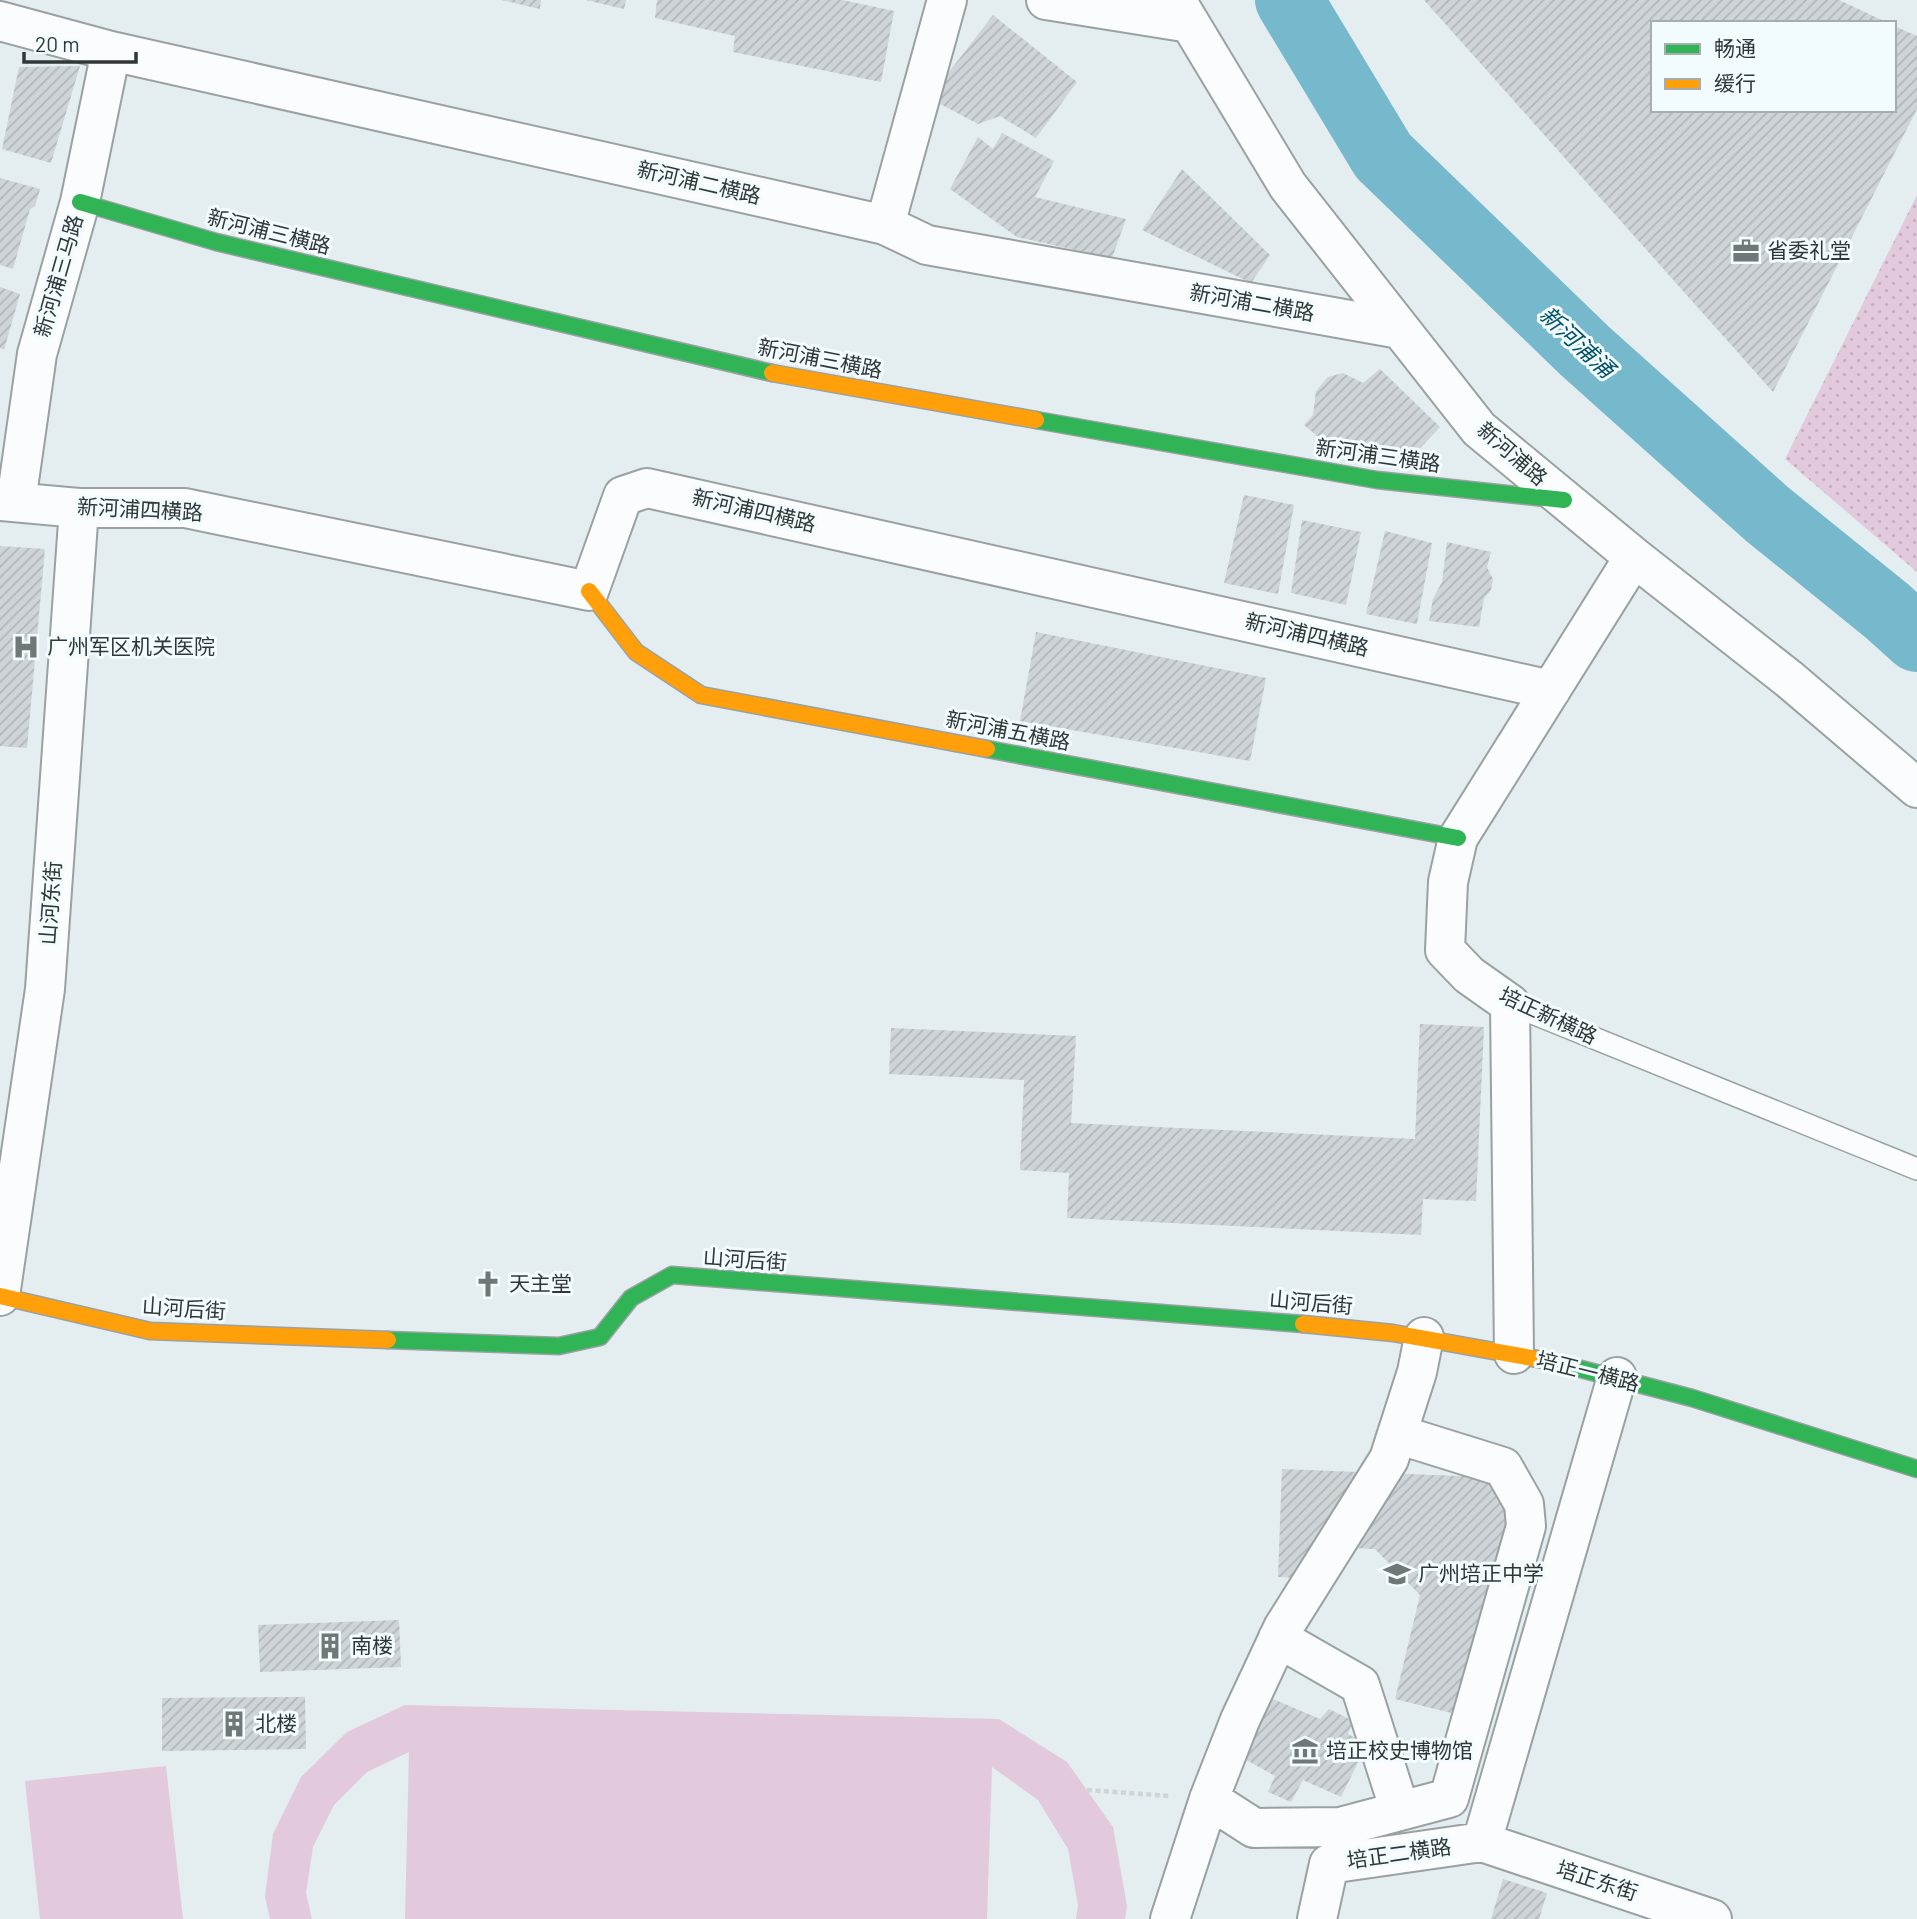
<svg xmlns="http://www.w3.org/2000/svg" width="1917" height="1919" font-family="Barlow,'Noto Sans SC',sans-serif">
<defs>
<pattern id="green-dots" width="8" height="8" patternUnits="userSpaceOnUse" patternTransform="scale(1.75)"><rect width="8" height="8" fill="#e3c9dc"/><path d="M2 2h.1M6 6h.1" fill="none" stroke="#c3adbe" stroke-width="1.8" stroke-linecap="round"/></pattern>
<pattern id="building-hatch" width="6" height="6" patternUnits="userSpaceOnUse" patternTransform="scale(1.75)"><rect width="6" height="6" fill="#ced4d7"/><path d="M-1 1l2-2M0 6l6-6M5 7l2-2" fill="none" stroke="#b1b7b9"/></pattern>
</defs>
<rect width="100%" height="100%" fill="#e4edf0"/>
<path fill="url(#green-dots)" d="M1917,195V572L1785,459Z"/>
<path fill="#e3c9dc" d="M405,1705L999,1719L1067,1762L1113,1827L1127,1906L1125,1919H1076L1078,1905L1068,1849L1038,1800L992,1767L987,1919H405L409,1752L367,1772L334,1805L313,1847L306,1893L312,1919H270L265,1897L273,1834L301,1777L347,1732Z
M166,1766L183,1919H40L25,1781Z"/>
<g fill="none" stroke-linecap="round" stroke-linejoin="round">
<path stroke="#76b8cc" stroke-width="68" d="M1289,0L1383,156L1585,351L1767,514L1887,611L1917,638"/>
</g>
<path fill="url(#building-hatch)" d="M502,0H541L540,9Z
M586,0H626L624,9Z
M657,0H842L894,11L881,82L733,52L735,36L655,18Z
M1424,0H1839L1888,23H1653V110H1894V26L1917,36V109L1773,392Z
M993,15L1077,82L1036,138L1000,116L978,124L929,98Z
M80,66L51,163L2,149L19,67Z
M1002,133L1054,161L1035,197L1126,219L1112,258L1017,237L950,189L978,137L993,149Z
M1182,169L1270,255L1251,283L1142,230Z
M0,178L40,189L35,206L30,209L13,269L0,265Z
M0,287L20,294L4,350L0,348Z
M1380,369L1440,427L1408,461L1403,457L1395,467L1359,441L1341,456L1304,425L1313,415L1316,391L1328,377L1343,373L1363,383Z
M1244,495L1294,505L1278,594L1224,583Z
M1302,520L1361,532L1346,605L1291,593Z
M1385,531L1432,543L1417,624L1366,614Z
M1447,542L1491,552L1487,567L1493,579L1491,590L1484,598L1479,627L1429,621L1433,599L1442,582Z
M0,546L45,549L27,748L0,746Z
M1036,632L1266,678L1250,761L1020,721Z
M1420,1024L1484,1027L1476,1201L1423,1199L1421,1235L1067,1218L1069,1173L1020,1170L1024,1080L889,1074L891,1028L1076,1036L1071,1123L1415,1139Z
M1282,1469L1485,1477L1511,1497L1519,1521L1463,1716L1395,1699L1420,1595L1375,1549L1329,1547L1328,1579L1278,1577Z
M399,1620L401,1667L260,1672L258,1625Z
M305,1697L306,1749L162,1751V1698Z
M1273,1699L1320,1719L1329,1709L1353,1721L1348,1734L1367,1744L1341,1797L1303,1780L1291,1802L1268,1792L1275,1776L1243,1758Z
M1503,1879L1547,1893L1539,1919H1491Z"/>
<g fill="none" stroke-linecap="round" stroke-linejoin="round">
<g stroke="#9aa1a3" stroke-width="24">
<path id="lane" d="M1510,1004L1917,1169"/>
</g>
<g stroke="#9aa1a3" stroke-width="42">
<path id="street" d="M1046,0L1190,23
M1176,0L1288,186L1479,429L1634,557L1789,679L1917,788
M0,21L111,51L885,225L927,245L1400,329
M885,225L947,0
M0,501L79,508H185L589,591L623,496L647,488L1551,690
M16,502L37,354L80,202L111,51
M0,1296L45,989L79,508
M1514,1354L1510,1004L1469,975L1445,950L1448,882L1458,838L1634,557
M1278,1638L1360,1685L1400,1811
M1209,1799L1254,1828L1340,1827L1449,1798L1526,1526L1524,1504L1503,1467L1397,1434
M1482,1842L1617,1377
M1170,1919L1209,1799L1240,1720L1283,1628L1389,1459L1417,1372L1424,1337
M1317,1919L1329,1864L1482,1842L1712,1919"/>
</g>
<g stroke="#9aa1a3" stroke-width="19">
<path id="fast" d="M80,202L216,242L772,373
M1036,420L1377,480L1564,500
M987,749L1458,838
M388,1340L559,1346L600,1337L631,1298L672,1275L1303,1324
M1554,1362L1692,1398L1917,1469"/>
</g>
<g stroke="#9aa1a3" stroke-width="19">
<path id="slow" d="M772,373L1036,420
M589,591L636,652L701,695L987,749
M0,1296L150,1331L388,1340
M1303,1324L1393,1333L1554,1362"/>
</g>
<path stroke="#d1d4d5" stroke-width="4.5" stroke-dasharray="5 3.5" stroke-linecap="butt" d="M1087,1790L1170,1796"/>
<use href="#lane" stroke="#fbfcfd" stroke-width="21"/>
<use href="#street" stroke="#fbfcfd" stroke-width="38"/>
<use href="#fast" stroke="#30b455" stroke-width="16"/>
<use href="#slow" stroke="#ff9f0a" stroke-width="16"/>
</g>
<defs>
<g id="office-bare" transform="scale(2.1)"><path d="M-6-3h4V-5.5h4V-3h4V5H-6ZM-1-4.5V-3h2v-1.5ZM-6 0V1H6V0Z" fill="#707779" stroke="#f2fbfe" stroke-width="2.5" paint-order="stroke"/></g>
<g id="hospital-bare" transform="scale(2.1)"><path d="M-5-5h3v3.5h4V-5h3V5h-3V1.5h-4V5h-3Z" fill="#707779" stroke="#f2fbfe" stroke-width="2.5" paint-order="stroke"/></g>
<g id="church-bare" transform="scale(2.1)"><path d="M-1.2-6h2.4v3.5h3.3v2.4h-3.3V6h-2.4V-.1h-3.3v-2.4h3.3Z" fill="#707779" stroke="#f2fbfe" stroke-width="2.5" paint-order="stroke"/></g>
<g id="school-bare" transform="scale(2.1)"><path d="M0-5L7-2L0 1L-7-2ZM-4 1L0 2.5L4 1V4Q0 6-4 4Z" fill="#707779" stroke="#f2fbfe" stroke-width="2.5" paint-order="stroke"/></g>
<g id="building-bare" transform="scale(2.1)"><path d="M-4-6H4V6H1V3H-1V6H-4ZM-2.5-4.3h1.7v1.8h-1.7ZM.8-4.3h1.7v1.8H.8ZM-2.5-1h1.7V.8h-1.7ZM.8-1h1.7V.8H.8Z" fill="#707779" stroke="#f2fbfe" stroke-width="2.5" paint-order="stroke"/></g>
<g id="museum-bare" transform="scale(2.1)"><path d="M0-6L6-3V-2H-6V-3ZM-5-1h2V3h-2ZM-1-1h2V3h-2ZM3-1h2V3H3ZM-6 4H6V6H-6Z" fill="#707779" stroke="#f2fbfe" stroke-width="2.5" paint-order="stroke"/></g>
</defs>
<g fill-rule="evenodd">
<use href="#office-bare" x="1746" y="251"/>
<use href="#hospital-bare" x="26" y="647"/>
<use href="#church-bare" x="488" y="1284"/>
<use href="#school-bare" x="1397" y="1574"/>
<use href="#building-bare" x="330" y="1646"/>
<use href="#building-bare" x="234" y="1724"/>
<use href="#museum-bare" x="1305" y="1751"/>
</g>
<g text-anchor="middle" stroke-width="6" stroke-linejoin="round" paint-order="stroke">
<g font-size="21" fill="#313739" stroke="#f2fbfe">
<text transform="translate(699 183) rotate(13)" y="7">新河浦二横路</text>
<text transform="translate(269 232) rotate(14)" y="7">新河浦三横路</text>
<text transform="translate(59 276) rotate(-74)" y="7">新河浦三马路</text>
<text transform="translate(1252 303) rotate(10)" y="7">新河浦二横路</text>
<text transform="translate(820 359) rotate(11)" y="7">新河浦三横路</text>
<text transform="translate(1512 454) rotate(41)" y="7">新河浦路</text>
<text transform="translate(1378 456) rotate(8)" y="7">新河浦三横路</text>
<text transform="translate(140 510) rotate(3)" y="7">新河浦四横路</text>
<text transform="translate(754 511) rotate(13)" y="7">新河浦四横路</text>
<text transform="translate(1307 635) rotate(13)" y="7">新河浦四横路</text>
<text transform="translate(1008 731) rotate(11)" y="7">新河浦五横路</text>
<text transform="translate(51 903) rotate(-86)" y="7">山河东街</text>
<text transform="translate(1548 1016) rotate(25)" y="7">培正新横路</text>
<text transform="translate(745 1260) rotate(4)" y="7">山河后街</text>
<text transform="translate(1311 1303) rotate(5)" y="7">山河后街</text>
<text transform="translate(184 1309) rotate(4)" y="7">山河后街</text>
<text transform="translate(1588 1372) rotate(14)" y="7">培正一横路</text>
<text transform="translate(1399 1854) rotate(-8)" y="7">培正二横路</text>
<text transform="translate(1597 1881) rotate(18)" y="7">培正东街</text>
</g>
<g font-size="21" fill="#313739" stroke="#f2fbfe" text-anchor="start">
<text x="1767" y="258">省委礼堂</text>
<text x="47" y="654">广州军区机关医院</text>
<text x="509" y="1291">天主堂</text>
<text x="1418" y="1581">广州培正中学</text>
<text x="351" y="1653">南楼</text>
<text x="255" y="1731">北楼</text>
<text x="1326" y="1758">培正校史博物馆</text>
</g>
<g font-size="23" font-style="italic" fill="#005164" stroke="#f2fbfe">
<text transform="translate(1577 342) rotate(43)" y="8">新河浦涌</text>
</g>
</g>
<rect x="1651" y="21" width="245" height="91" fill="#f2fbfe" stroke="#a5adaf" stroke-width="2"/>
<rect x="1665" y="44" width="35" height="10" fill="#30b455" stroke="#a5adaf" stroke-width="2"/>
<text x="1714" y="56" font-size="21" fill="#313739">畅通</text>
<rect x="1665" y="79" width="35" height="10" fill="#ff9f0a" stroke="#a5adaf" stroke-width="2"/>
<text x="1714" y="91" font-size="21" fill="#313739">缓行</text>
<path d="M24 52v10h112v-10" fill="none" stroke="#313739" stroke-width="3.5"/>
<text x="35" y="52" font-size="21" fill="#313739" stroke="#f2fbfe" stroke-width="5" paint-order="stroke">20 m</text>
</svg>
